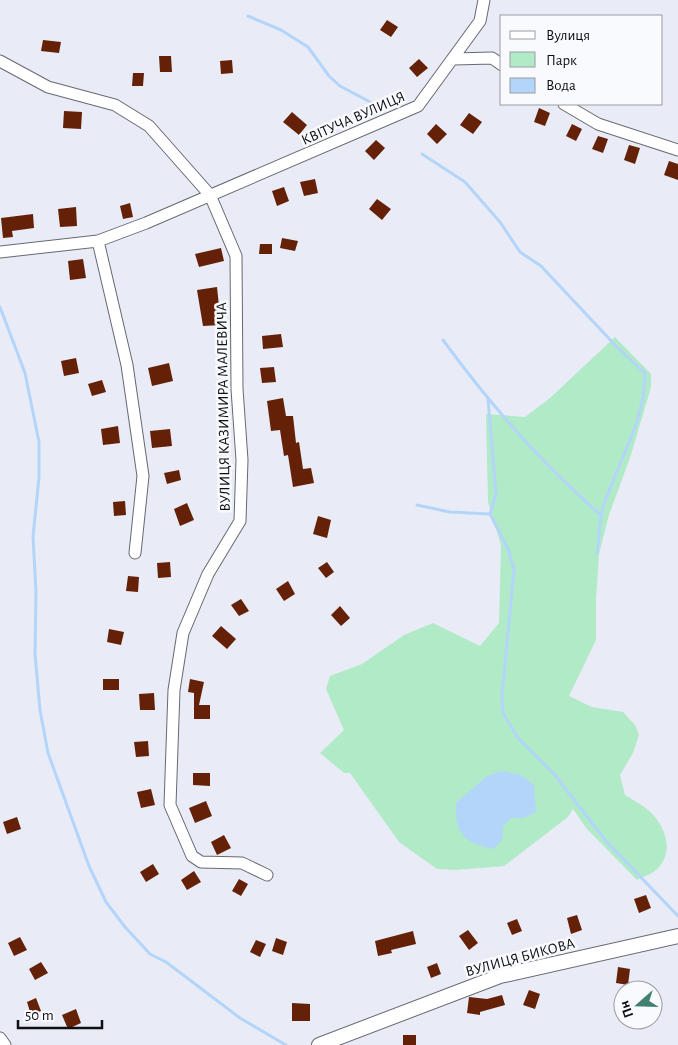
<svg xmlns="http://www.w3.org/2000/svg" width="678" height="1045" font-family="'Alegreya Sans',sans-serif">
<rect width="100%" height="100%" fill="#e9ecf6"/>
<path fill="#b1eac7" d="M615,337L651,374V387L631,455L609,515L599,554L596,599V640L569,696L592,707L623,712L635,725L639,735L633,753L620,775L625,795C633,800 641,804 648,810C665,824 675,851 658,868C653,874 644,876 637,880L586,828L573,809L568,817L504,866L456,870L437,869L399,842L350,773H344L320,753L344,730L326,689L330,676L362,664L404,635L433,623L480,646L499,623L501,545L488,502L486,414L525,417L550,398Z"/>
<path fill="#b3d5f9" d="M501,771L521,775L534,785L536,812L524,818H511L503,826L502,840L494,849C465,844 454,833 456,803L487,776Z"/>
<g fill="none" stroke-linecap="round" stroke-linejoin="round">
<path stroke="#b3d5f9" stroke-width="3" d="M248,16L281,30L308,47L329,76L340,86L372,103L375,113
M422,154L465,182L500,222L520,252L541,266L615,345L645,373C645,424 616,464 602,511C599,525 599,540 597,553
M0,307L25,373L39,442V477L33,537L36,592L35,654L40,710L48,753L89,866L106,902L125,927L150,954L166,962L240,1018L286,1045
M443,340C490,404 541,464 601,515
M488,399L496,494L490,514
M417,505L450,512L490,514L508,549L514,569L502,696L503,713L518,738L554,774L606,841L678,916"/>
</g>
<path fill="#642107" d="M387,20L398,27L391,37L380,30Z
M43,40L61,42L59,53L41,51Z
M159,56H171L172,72H160Z
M419,59L428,68L417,77L409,68Z
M232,60L233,73L221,74L220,61Z
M133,73H144L143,86H132Z
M539,108L550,113L545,126L534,122Z
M64,111L82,112L81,129L63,128Z
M292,112L307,125L299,135L283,122Z
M469,113L482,122L473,134L460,125Z
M436,124L447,134L437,144L427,134Z
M572,124L582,129L576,141L566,136Z
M598,136L608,139L603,153L592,149Z
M376,140L385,148L374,160L365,151Z
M629,145L640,148L635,164L624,160Z
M669,161L678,164V180L664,175Z
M315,179L318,193L304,196L300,182Z
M284,187L289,201L277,206L272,191Z
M377,199L391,209L382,220L369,209Z
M130,203L133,217L123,219L120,206Z
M76,207L77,226L60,227L58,209Z
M33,214L34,228L12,231L13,237L3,238L1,218Z
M282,238L298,241L295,251L280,248Z
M260,244H272V254H259Z
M221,248L224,261L199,267L195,254Z
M83,259L86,278L70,280L68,261Z
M217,287L221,325L203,326L197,290Z
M281,334L283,347L263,349L262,336Z
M76,358L79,373L64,376L61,361Z
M169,363L173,381L152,386L148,368Z
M274,367L276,382L262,383L260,368Z
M102,380L106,392L92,396L88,384Z
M283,398L286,416H293L296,443L299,442L303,469L311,468L314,483L293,487L288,455L284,456L280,430L271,431L267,401Z
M118,426L120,443L103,445L101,429Z
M170,429L172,446L152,448L150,431Z
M179,470L181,480L167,484L164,473Z
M125,501L126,515L114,516L113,502Z
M187,503L194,520L180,526L174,509Z
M318,516L331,520L327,538L313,534Z
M170,562L171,577L158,578L157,563Z
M327,562L334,572L326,578L318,568Z
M128,576L139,577L138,592L126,591Z
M288,581L295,594L284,601L276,589Z
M241,599L249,611L239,616L231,605Z
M340,606L350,618L341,626L331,615Z
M221,626L236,639L227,649L212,636Z
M109,629L124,632L121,645L107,642Z
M103,679H119V690H103Z
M190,679L204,682L199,705H210V719H194V693L188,692Z
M154,693L155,710H140L139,694Z
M148,741L149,756L136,757L134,742Z
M193,773H210V786L193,785Z
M151,789L155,805L141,808L137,792Z
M206,801L212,816L195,823L189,808Z
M17,817L21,829L7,834L3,822Z
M224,835L231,848L217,855L211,842Z
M153,864L159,874L146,882L140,872Z
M194,871L201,882L187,890L181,880Z
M239,879L248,884L241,896L232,891Z
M646,895L651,908L639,913L634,899Z
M577,915L582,930L571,934L567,918Z
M517,919L522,931L512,935L507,923Z
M468,930L478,943L469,950L459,936Z
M413,931L416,944L391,950L392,953L378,956L375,941Z
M20,937L27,950L14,956L8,943Z
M276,938L287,942L283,955L272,951Z
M256,940L266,944L260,957L250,952Z
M41,962L48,973L35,980L29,969Z
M437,963L441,974L431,978L427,967Z
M618,967L630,969L628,985L616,983Z
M529,990L540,994L535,1009L523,1005Z
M502,995L505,1005L480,1012V1015L467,1013L469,997L487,999Z
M36,998L41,1011L31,1015L27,1002Z
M292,1003L310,1004V1021H292Z
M76,1009L81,1023L68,1029L62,1015Z
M403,1035H416V1045H403Z"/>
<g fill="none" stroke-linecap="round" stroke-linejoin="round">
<g stroke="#676971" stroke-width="13">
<path id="minor" d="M454,59L492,58L502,65
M0,61L48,87L115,105L149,126L210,195L236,256L237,389L242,460L240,521L208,574L183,633L174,690L170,805L192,856L201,862L242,863L267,875
M564,104L598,124L678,150
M98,241L127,365L143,476L135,553
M0,252L98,241L146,223L418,106L480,21L484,0
M0,1038L5,1045"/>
</g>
<g stroke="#676971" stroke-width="16">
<path id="tertiary" d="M319,1045L500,976L678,936"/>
</g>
<use href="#minor" stroke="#fff" stroke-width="11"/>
<use href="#tertiary" stroke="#fff" stroke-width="14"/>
</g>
<g text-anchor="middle" stroke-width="5" stroke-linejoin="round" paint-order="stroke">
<g font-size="15" fill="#0e0f12" stroke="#f9fafe">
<text transform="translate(353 118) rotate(-24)" y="5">КВІТУЧА ВУЛИЦЯ</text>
<text transform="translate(223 407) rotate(-91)" y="5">ВУЛИЦЯ КАЗИМИРА МАЛЕВИЧА</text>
<text transform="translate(520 957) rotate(-15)" y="5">ВУЛИЦЯ БИКОВА</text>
</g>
</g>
<rect x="500" y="15" width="162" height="90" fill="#f9fafe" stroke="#9b9ca0"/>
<rect x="510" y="31" width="25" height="8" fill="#ffffff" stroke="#9b9ca0"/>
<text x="546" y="40" font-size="15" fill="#0e0f12">Вулиця</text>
<rect x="510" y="52" width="25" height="15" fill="#b1eac7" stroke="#9b9ca0"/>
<text x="546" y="65" font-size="15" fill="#0e0f12">Парк</text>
<rect x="510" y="78" width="25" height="15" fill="#b3d5f9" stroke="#9b9ca0"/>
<text x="546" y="90" font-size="15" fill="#0e0f12">Вода</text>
<g transform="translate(638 1005) rotate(250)"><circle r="24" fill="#f9fafe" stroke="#9b9ca0"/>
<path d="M0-4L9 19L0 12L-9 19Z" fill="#3e8071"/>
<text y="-8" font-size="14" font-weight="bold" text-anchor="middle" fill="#0e0f12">Пн</text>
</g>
<path d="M18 1020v8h84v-8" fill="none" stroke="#0e0f12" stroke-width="2.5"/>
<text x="25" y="1020" font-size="15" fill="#0e0f12" stroke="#f9fafe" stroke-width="4" paint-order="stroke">50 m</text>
</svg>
